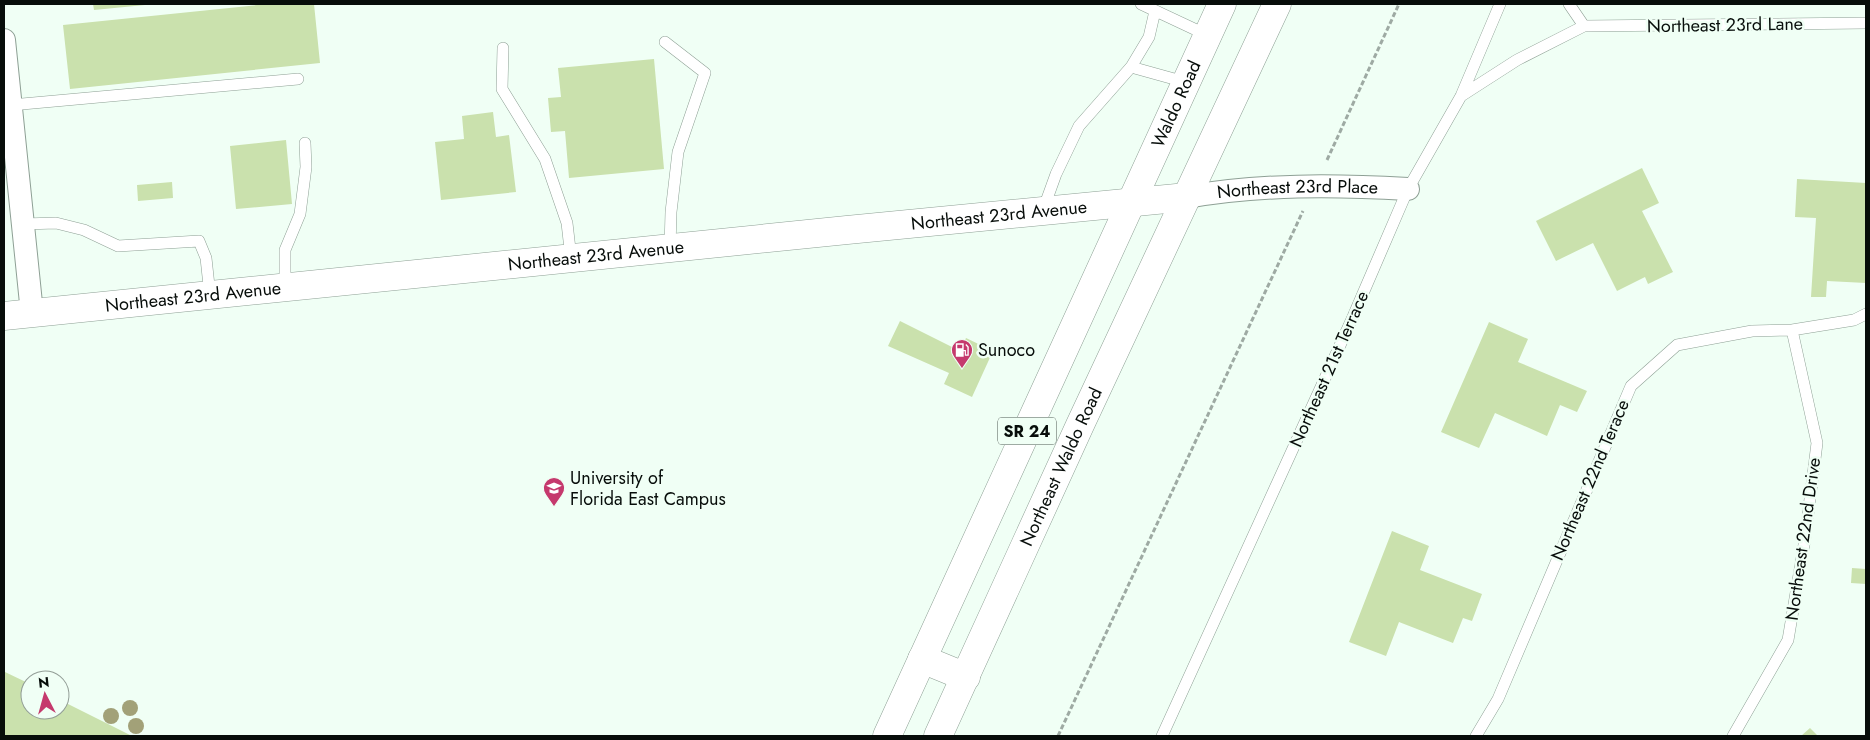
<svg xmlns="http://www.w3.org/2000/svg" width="1870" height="740" font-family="Jost,sans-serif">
<rect width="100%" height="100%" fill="#f0fff5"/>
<path fill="#cae1ad" d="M93,4H145V5L94,10Z
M267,4H314L320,63L70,89L63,25Z
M654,59L664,169L569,178L565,131L551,132L548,98L561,97L558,68Z
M493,112L496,137L509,135L516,192L441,200L435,142L464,139L462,116Z
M286,140L292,204L236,209L230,146Z
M1642,168L1659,203L1642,211L1673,272L1648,284L1645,277L1617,291L1593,243L1556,261L1536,221Z
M1797,179L1866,183V283L1827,281L1826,297H1811L1816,218L1795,217Z
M172,182L173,198L138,201L137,185Z
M900,321L960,351L966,338L993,351L972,397L944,384L949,373L888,346Z
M1489,322L1528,339L1518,362L1587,391L1577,412L1560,405L1547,436L1495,413L1479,448L1441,432Z
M1392,531L1429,546L1420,570L1482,594L1472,621L1463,618L1453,643L1399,622L1386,656L1349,642Z
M1852,568L1866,569V584L1851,583Z
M5,672L30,684V710H60V700L132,736H4Z
M1810,728L1818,736H1801Z"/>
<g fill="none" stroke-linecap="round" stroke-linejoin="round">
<g stroke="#8ea095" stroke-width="12">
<path id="service" d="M1141,4L1207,35
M1569,4L1584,26
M665,42L705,73L678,152L671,212L670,248
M503,48L502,89L545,159L567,223L571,258
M1131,67L1149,37L1155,11
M1461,96L1517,60L1584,26L1866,23
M11,105L298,79
M1043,210L1056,174L1079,126L1131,67L1185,82
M24,224L56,223L84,230L118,246L199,241L206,258L210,295
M285,287V250L300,214L306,167L305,143
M1162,736L1352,319L1408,189L1461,96L1500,4
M1476,736L1498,699L1631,386L1677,345L1752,331L1792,330L1854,320L1866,314
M1733,736L1788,640L1805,539L1817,443L1792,330"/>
</g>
<g stroke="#8ea095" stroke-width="24">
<g id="minor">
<path d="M4,40L32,313"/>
<path id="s1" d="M1187,197C1260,184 1335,185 1408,189"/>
</g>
</g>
<g stroke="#8ea095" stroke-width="29">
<g id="secondary">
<path id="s2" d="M4,316L847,230L1187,197"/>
</g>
</g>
<g stroke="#8ea095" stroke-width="29">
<g id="trunk">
<path d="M922,659L966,677"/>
<path id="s3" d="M887,736L1222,4"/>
<path id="s4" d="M938,736L1080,425L1277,4"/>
</g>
</g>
<path stroke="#9eaaa3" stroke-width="3" stroke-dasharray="5 2.5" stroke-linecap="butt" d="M1327,160L1399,4
M1058,736L1303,211"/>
<use href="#service" stroke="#fff" stroke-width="11"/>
<use href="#minor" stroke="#fff" stroke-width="22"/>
<use href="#secondary" stroke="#fff" stroke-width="28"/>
<use href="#trunk" stroke="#fff" stroke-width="28"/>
</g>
<g fill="#a2a178">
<circle cx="130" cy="708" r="8"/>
<circle cx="111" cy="716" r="8"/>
<circle cx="136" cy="726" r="8"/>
</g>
<defs>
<g id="fuel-pin" transform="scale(1.125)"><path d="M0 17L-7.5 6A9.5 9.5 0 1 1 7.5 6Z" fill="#c5396d" stroke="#f0fff5"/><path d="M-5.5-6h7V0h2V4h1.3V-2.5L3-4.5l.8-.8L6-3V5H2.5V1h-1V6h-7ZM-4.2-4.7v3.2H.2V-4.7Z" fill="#fff"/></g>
<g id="university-pin" transform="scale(1.125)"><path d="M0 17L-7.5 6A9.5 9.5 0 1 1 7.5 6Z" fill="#c5396d" stroke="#f0fff5"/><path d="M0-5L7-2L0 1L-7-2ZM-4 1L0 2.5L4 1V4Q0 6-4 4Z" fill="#fff"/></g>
</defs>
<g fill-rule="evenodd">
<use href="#fuel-pin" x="962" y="350"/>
<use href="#university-pin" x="554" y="488"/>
</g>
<g text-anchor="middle" stroke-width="5" stroke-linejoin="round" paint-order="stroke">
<rect fill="#f0fff5" stroke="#4d5650" stroke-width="1" x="998" y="417.5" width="58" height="27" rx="4"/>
<g font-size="16" font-weight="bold" fill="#070d0a">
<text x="1027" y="437">SR 24</text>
</g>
<g font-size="18" fill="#070d0a" stroke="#f0fff5">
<text transform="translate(1725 25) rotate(-1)" y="6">Northeast 23rd Lane</text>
<text dy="6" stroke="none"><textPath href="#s3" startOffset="695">Waldo Road</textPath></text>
<text dy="6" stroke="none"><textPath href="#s1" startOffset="111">Northeast 23rd Place</textPath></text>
<text dy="6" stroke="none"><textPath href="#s2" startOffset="1000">Northeast 23rd Avenue</textPath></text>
<text dy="6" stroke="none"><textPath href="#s2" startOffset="595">Northeast 23rd Avenue</textPath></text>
<text dy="6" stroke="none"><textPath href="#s2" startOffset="190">Northeast 23rd Avenue</textPath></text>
<text transform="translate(1329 369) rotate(-66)" y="6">Northeast 21st Terrace</text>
<text dy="6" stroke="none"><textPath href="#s4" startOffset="296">Northeast Waldo Road</textPath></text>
<text transform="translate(1590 480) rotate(-67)" y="6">Northeast 22nd Terace</text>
<text transform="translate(1803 539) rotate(-82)" y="6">Northeast 22nd Drive</text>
</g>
<g font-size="18" fill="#070d0a" stroke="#f0fff5" text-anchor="start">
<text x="978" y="356">Sunoco</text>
<text x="570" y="484">University of<tspan x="570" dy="21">Florida East Campus</tspan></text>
</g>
</g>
<rect width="1870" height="740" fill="none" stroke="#070d0a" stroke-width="10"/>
<g transform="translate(45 695) rotate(354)"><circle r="24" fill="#f0fff5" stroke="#939e97"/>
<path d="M0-4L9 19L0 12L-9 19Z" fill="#c5396d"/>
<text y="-8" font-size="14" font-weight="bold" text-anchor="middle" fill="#070d0a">N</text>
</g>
</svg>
